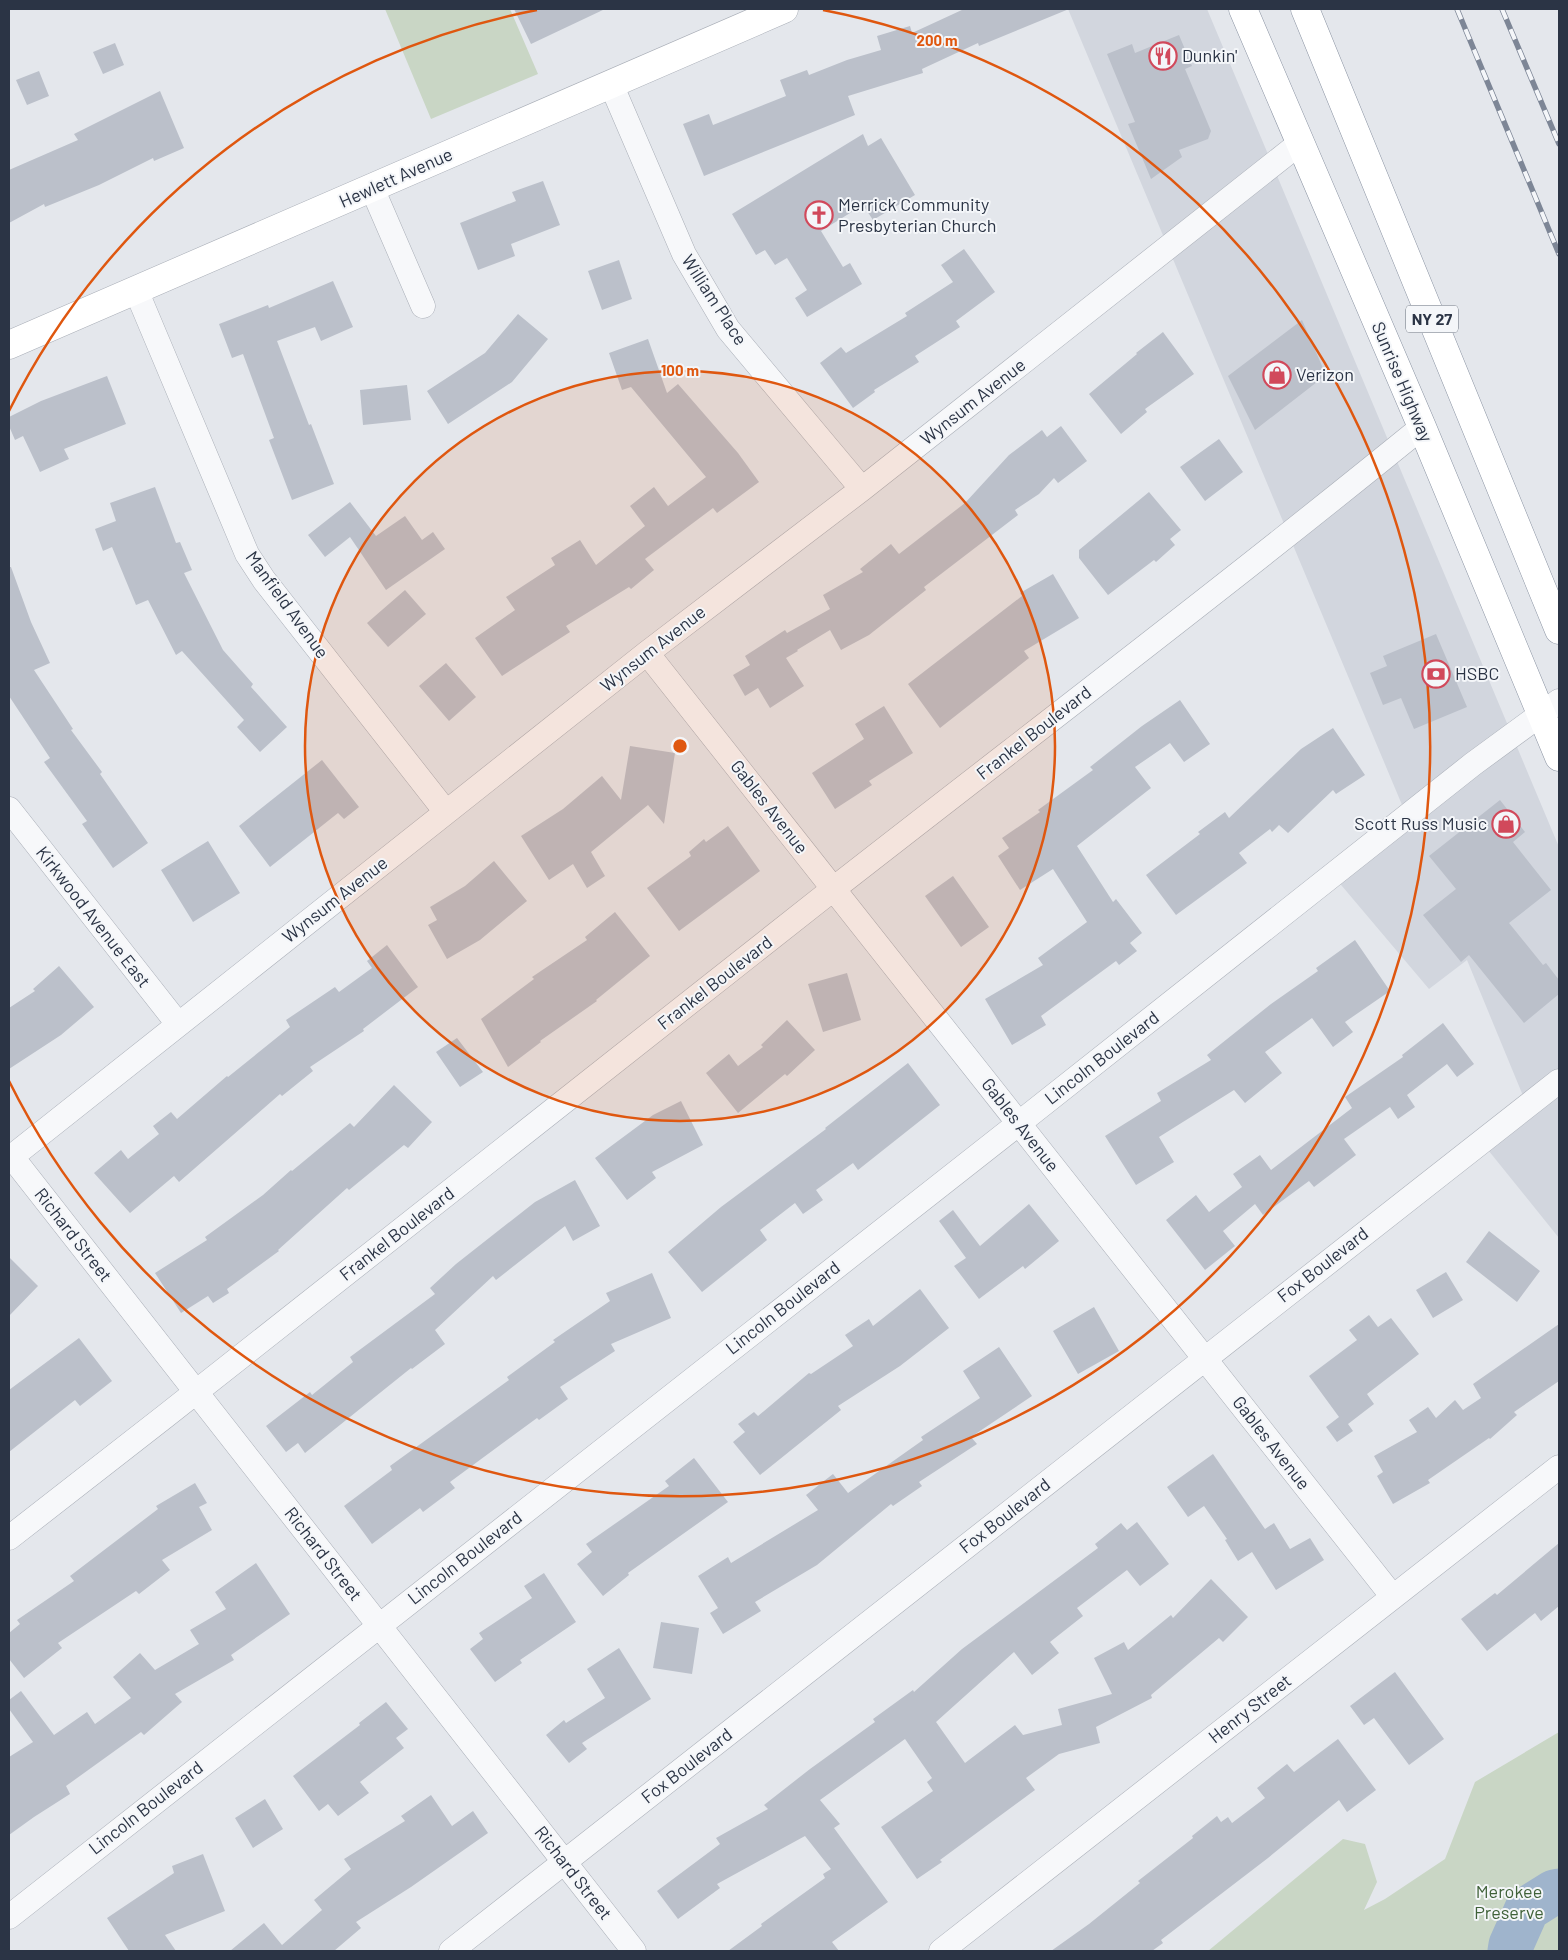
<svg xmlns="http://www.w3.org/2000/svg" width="1568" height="1960" font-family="Barlow,sans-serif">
<rect width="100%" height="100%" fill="#e4e7ec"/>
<path fill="#d2d6de" d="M1068,9H1207L1559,847V1238L1480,1140L1526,1103L1467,960L1429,989L1331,873L1405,812Z"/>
<path fill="#c9d6c5" d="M385,9H510L538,74L431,119Z
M1559,1732V1951H1208L1343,1839L1365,1844L1377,1882L1364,1910L1385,1899L1445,1859L1475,1782Z"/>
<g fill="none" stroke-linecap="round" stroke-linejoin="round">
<path stroke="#9fb4cc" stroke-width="45" d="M1510,1951L1511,1945L1527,1909L1554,1892L1559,1891"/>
</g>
<path fill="#bbc0ca" d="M514,9H605L531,44Z
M964,9H1069L979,46L978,43L922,69L923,73L848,96L855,115L704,176L683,124L709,114L713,125L786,96L780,80L807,70L809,75L847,60L881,50L877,36L910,26L912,33Z
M1179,35L1192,66L1185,69L1211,131L1208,139L1179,150L1182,157L1151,179L1128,124L1135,122L1107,54L1132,44L1135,53Z
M115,43L124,65L103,74L93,52Z
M39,71L49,96L27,105L16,80Z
M160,91L184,148L154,161L153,158L99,185L45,207L44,204L9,223V170L78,140L74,134Z
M863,134L868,146L881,138L915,195L873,220L863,205L821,231L843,267L850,263L862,284L807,317L795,298L807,290L787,258L775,265L765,250L756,255L732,214Z
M543,181L560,225L511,244L515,256L478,270L460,223L516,201L512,192Z
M964,249L995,292L956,321L960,327L915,356L919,362L874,390L875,392L853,408L820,363L841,347L846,353L907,316L905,313L953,282L941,265Z
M619,260L632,299L602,310L588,271Z
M333,281L353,327L321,341L315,327L277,341L309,425L311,424L334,484L292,500L269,440L274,438L243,354L232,358L219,324L268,305L269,308Z
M518,314L548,339L512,382L448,424L427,391L485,353Z
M1302,320L1326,375L1255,430L1228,376Z
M1163,332L1194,374L1145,409L1147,412L1121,434L1089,394L1137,354L1136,353Z
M648,339L667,393L678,384L738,453L759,482L717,513L713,508L645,559L654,570L631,589L629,587L566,626L570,632L502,676L475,638L515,610L506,597L555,565L551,558L580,540L596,565L645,526L630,506L654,487L668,506L706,477L631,387L622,390L609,353Z
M107,376L126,424L64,449L69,459L40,472L23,436L15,440L9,426V417L41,401Z
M407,385L411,420L363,425L360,390Z
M1061,426L1087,461L1058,483L1054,478L1039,494L1015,510L1018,515L924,587L926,590L869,635L841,650L830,630L797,650L798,651L786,658L804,686L770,708L758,688L745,696L733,675L750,665L745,656L785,630L787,633L830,609L823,595L863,572L860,569L891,544L899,554L965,503L1009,455L1042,430L1047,437Z
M1219,439L1243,472L1205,501L1180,467Z
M155,487L176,543L180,542L192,570L184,573L223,650L253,684L251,687L287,727L260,752L237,727L244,720L182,651L176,655L148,600L136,605L112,547L103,551L95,529L116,521L110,503Z
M1149,492L1181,530L1170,539L1175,545L1156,562L1154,560L1108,595L1079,558V550Z
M350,502L376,536L405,516L422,540L433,532L445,549L386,590L350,537L325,557L308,535Z
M9,567H11L31,622L50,663L34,670L73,729L71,730L102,772L100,774L148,843L113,868L82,824L87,821L44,762L50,758L9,696Z
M1053,574L1079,618L1024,651L1029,658L940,728L908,684L1022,596L1020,593Z
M405,590L426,614L388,647L367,623Z
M1436,634L1467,707L1414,729L1401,698L1383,705L1370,673L1387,666L1383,656Z
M446,663L476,697L449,721L419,686Z
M1180,700L1210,744L1184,762L1170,743L1135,767L1151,788L1077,846L1113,902L1116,899L1142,933L1130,943L1137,951L1119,965L1116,961L1041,1016L1046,1025L1012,1045L985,999L1043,965L1038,958L1087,922L1053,869L1020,890L998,856L1009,848L1002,838L1040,812L1038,810L1093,770L1090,767L1142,726Z
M884,706L913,753L869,781L872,785L835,809L812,773L864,739L855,724Z
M1333,728L1365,775L1336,794L1333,790L1288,833L1279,825L1272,832L1270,829L1239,853L1247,863L1176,915L1146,875L1200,834L1198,832L1225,812L1229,818L1301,749Z
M630,746L675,753L664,824L648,805L591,852L605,876L587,888L573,864L549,880L521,836L563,809L602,776L621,800Z
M322,760L359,807L344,819L338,813L270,867L239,826Z
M1500,800L1525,832L1513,842L1551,890L1509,923L1543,965L1546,963L1559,980V994L1524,1023L1469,955L1461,962L1423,915L1456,889L1429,856Z
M728,826L760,871L679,931L647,888L691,856L689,852L704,839L706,842Z
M208,841L240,893L193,922L161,870Z
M494,861L527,901L480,940L447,959L428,925L437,920L430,907L465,886Z
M953,876L989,927L961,947L925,896Z
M615,912L650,956L596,1000L597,1001L540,1041L541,1042L508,1067L481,1019L534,979L532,977L587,940L585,937Z
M1355,940L1390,991L1345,1022L1353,1032L1333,1047L1312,1018L1265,1052L1282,1073L1245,1103L1234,1090L1159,1137L1174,1162L1136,1185L1105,1136L1161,1101L1157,1093L1211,1060L1207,1055L1271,1004L1318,971L1316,968Z
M387,945L418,987L363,1029L364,1031L310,1067L313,1071L282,1096L280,1094L179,1182L174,1176L130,1213L94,1173L121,1150L128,1159L159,1134L153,1126L171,1112L177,1119L227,1076L228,1077L290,1027L286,1020L335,987L339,992L372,968L367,961Z
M59,966L94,1007L61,1035L9,1069V1008L35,991L33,989Z
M847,973L861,1020L823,1032L808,984Z
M787,1020L815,1050L787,1076L785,1074L738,1113L706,1073L729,1054L738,1066L763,1047L761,1045Z
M1443,1023L1474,1064L1457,1077L1447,1064L1407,1095L1415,1107L1398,1119L1390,1107L1344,1139L1356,1155L1314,1187L1309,1181L1263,1215L1255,1204L1223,1231L1235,1246L1205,1270L1166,1220L1196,1195L1209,1212L1242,1187L1233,1174L1260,1155L1271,1170L1352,1108L1345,1097L1403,1057L1402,1055Z
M457,1038L483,1072L460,1087L436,1052Z
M908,1063L940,1105L858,1170L853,1163L816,1190L823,1200L803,1214L795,1203L760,1230L767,1240L702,1292L668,1252L721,1207L826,1129L825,1128Z
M394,1085L432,1122L408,1148L404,1145L349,1190L347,1188L278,1250L279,1251L227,1289L229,1293L213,1303L208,1296L181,1313L155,1273L207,1240L205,1237L263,1195L291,1170L292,1171L350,1123L354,1127Z
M681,1101L703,1145L652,1172L656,1178L627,1200L595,1158L653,1115Z
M575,1180L600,1226L573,1241L565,1226L496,1280L493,1276L435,1330L445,1344L412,1369L411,1368L305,1453L298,1443L286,1452L266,1426L310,1392L312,1395L353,1362L350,1357L435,1294L430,1288L456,1264L535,1202Z
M1029,1204L1059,1241L1025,1269L1023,1266L979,1299L954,1266L966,1258L939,1221L953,1210L980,1246Z
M1489,1231L1540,1271L1517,1302L1466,1262Z
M9,1257L38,1286L9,1316Z
M1446,1272L1463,1300L1433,1318L1416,1290Z
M652,1273L671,1318L611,1344L615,1351L560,1387L568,1399L539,1420L537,1418L450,1482L455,1488L423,1512L420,1508L372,1544L344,1506L392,1470L390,1466L509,1380L507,1377L555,1342L553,1340L610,1301L606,1293Z
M920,1289L949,1328L900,1366L838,1406L841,1410L760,1475L733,1442L745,1432L738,1424L754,1412L758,1416L809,1373L811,1374L853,1346L845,1335L869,1319L873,1326Z
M1094,1307L1119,1351L1078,1374L1053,1331Z
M1369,1315L1378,1327L1391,1318L1419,1354L1367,1394L1374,1404L1348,1424L1353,1431L1337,1442L1326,1427L1339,1417L1309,1376L1357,1340L1349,1330Z
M1559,1324V1381L1514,1412L1517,1415L1490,1439L1489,1438L1428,1480L1430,1483L1393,1504L1377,1476L1383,1472L1374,1456L1417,1432L1409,1420L1428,1407L1436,1418L1455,1400L1463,1410L1481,1398L1473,1384Z
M79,1338L112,1381L80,1406L75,1400L9,1452V1390Z
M999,1347L1032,1396L971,1437L977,1444L919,1482L922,1486L893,1506L891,1504L817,1565L755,1602L761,1611L723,1634L710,1613L718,1608L698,1576L728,1557L731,1563L818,1510L806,1495L833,1474L848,1493L923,1440L921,1437L980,1398L963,1371Z
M1213,1454L1265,1529L1274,1523L1290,1549L1310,1538L1324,1560L1276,1590L1252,1552L1238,1561L1225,1540L1227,1539L1204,1506L1188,1517L1167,1487Z
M694,1458L728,1502L628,1573L629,1575L603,1596L577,1564L592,1552L586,1544L669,1486L665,1481Z
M195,1483L207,1503L199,1507L212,1530L162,1560L170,1570L139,1594L136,1591L58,1643L62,1648L24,1678L9,1659V1633L20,1624L17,1620L74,1581L70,1576L158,1509L156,1506Z
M1137,1522L1169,1564L1140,1586L1127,1570L1077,1608L1083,1616L1050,1642L1059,1653L1032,1675L1014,1652L936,1722L965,1763L1015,1725L1023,1735L1062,1725L1058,1709L1112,1694L1094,1658L1124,1642L1128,1650L1171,1615L1173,1618L1211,1579L1248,1617L1223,1642L1219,1638L1151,1695L1152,1698L1096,1727L1100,1743L1059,1754L1026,1778L1035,1790L940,1860L942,1862L917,1879L881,1827L933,1791L927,1782L932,1778L905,1739L820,1800L840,1824L834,1828L888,1902L832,1942L839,1951H728L762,1926L761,1924L825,1878L823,1874L831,1869L805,1836L717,1884L720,1888L678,1919L657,1891L720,1844L716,1838L768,1809L764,1805L810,1769L875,1722L873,1719L913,1690L914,1692L962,1649L1098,1548L1095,1544L1121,1523L1127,1530Z
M1559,1543V1606L1541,1621L1535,1613L1487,1651L1461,1619L1495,1593L1497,1595Z
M256,1563L290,1614L231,1655L234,1660L175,1694L182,1702L144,1735L141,1732L66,1786L70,1794L34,1817L9,1835V1757L33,1742L9,1709V1700L21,1691L54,1735L87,1712L95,1724L131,1698L113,1677L140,1653L155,1670L199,1644L190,1630L226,1609L215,1592Z
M544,1573L576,1622L520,1660L522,1663L495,1682L470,1649L483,1639L479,1633L532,1598L524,1586Z
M661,1622L699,1628L692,1674L653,1668Z
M619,1648L651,1699L582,1743L587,1749L569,1763L546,1735L564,1720L566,1723L605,1698L587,1669Z
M1395,1672L1444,1739L1409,1765L1374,1718L1364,1725L1350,1706Z
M386,1702L408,1729L396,1738L404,1748L360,1782L369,1793L338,1816L328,1804L319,1811L293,1776L360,1725L359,1723Z
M1338,1739L1376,1790L1347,1812L1339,1800L1268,1858L1161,1940L1163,1943L1152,1951H1051L1089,1924L1140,1883L1138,1881L1193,1838L1192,1836L1217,1816L1221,1822L1228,1817L1232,1823L1265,1798L1257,1788L1287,1764L1294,1772Z
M431,1795L452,1826L473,1811L488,1833L411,1887L356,1922L361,1928L334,1951H230L264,1923L282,1945L322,1910L314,1900L351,1869L344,1859L405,1821L401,1816Z
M265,1799L283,1829L253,1848L235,1818Z
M203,1854L225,1911L165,1935L176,1951H129L107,1918L174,1873L172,1866Z"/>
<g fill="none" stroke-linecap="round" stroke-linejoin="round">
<g stroke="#a9aeb7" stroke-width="25">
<path id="street" d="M611,84L684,254L728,329L862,489
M372,188L423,306
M136,290L247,554L264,580L446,812
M647,653L1393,1597
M9,809L178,1024
M12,1157L634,1951
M9,1159L647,653L862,489L1300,143
M9,1538C285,1324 558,1106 832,890C1029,736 1228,585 1422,427
M9,1917L1018,1124L1473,764L1559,701
M451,1951L1559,1081
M941,1951L1559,1467"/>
</g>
<g stroke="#a9aeb7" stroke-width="29">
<path id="secondary" d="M9,345L784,9"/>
</g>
<g stroke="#8b94a3" stroke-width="29">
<path id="highway" d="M1243,9L1422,427L1559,757
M1305,9L1559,630"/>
</g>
<use href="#street" stroke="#f7f8fa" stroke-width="24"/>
<use href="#secondary" stroke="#fff" stroke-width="28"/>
<use href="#highway" stroke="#fff" stroke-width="28"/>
<g stroke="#7d8696" stroke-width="5.5">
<path id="rail" d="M1457,9L1559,254
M1502,9L1559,144"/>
</g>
<use href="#rail" stroke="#f4f6f9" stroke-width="4" stroke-dasharray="11" stroke-linecap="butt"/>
</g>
<circle cx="680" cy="746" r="375" fill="#df570f" fill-opacity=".12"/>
<g fill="none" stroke="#df570f" stroke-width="2.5">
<circle cx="680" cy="746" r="375"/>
<path d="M9 411A750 750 0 0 1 537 10M823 10A750 750 0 1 1 9 1081"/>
</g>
<defs>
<g id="restaurant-ring" transform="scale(1.4375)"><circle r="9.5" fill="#f4f6f9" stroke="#d1495b" stroke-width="1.5"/><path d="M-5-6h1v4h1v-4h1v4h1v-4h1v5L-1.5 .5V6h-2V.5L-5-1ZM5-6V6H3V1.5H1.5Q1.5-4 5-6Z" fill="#d1495b"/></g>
<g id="church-ring" transform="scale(1.4375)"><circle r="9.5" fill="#f4f6f9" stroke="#d1495b" stroke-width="1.5"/><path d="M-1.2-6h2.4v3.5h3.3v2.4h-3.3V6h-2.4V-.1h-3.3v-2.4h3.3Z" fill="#d1495b"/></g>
<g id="shop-ring" transform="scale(1.4375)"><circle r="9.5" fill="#f4f6f9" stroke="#d1495b" stroke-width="1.5"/><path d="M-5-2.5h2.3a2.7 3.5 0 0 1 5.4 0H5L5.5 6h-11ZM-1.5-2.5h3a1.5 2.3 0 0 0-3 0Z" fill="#d1495b"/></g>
<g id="bank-ring" transform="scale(1.4375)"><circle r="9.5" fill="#f4f6f9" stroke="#d1495b" stroke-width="1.5"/><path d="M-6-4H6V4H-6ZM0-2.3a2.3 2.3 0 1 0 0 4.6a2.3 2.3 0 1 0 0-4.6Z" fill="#d1495b"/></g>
</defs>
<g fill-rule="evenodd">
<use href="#restaurant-ring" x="1163" y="56"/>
<use href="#church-ring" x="819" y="215"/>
<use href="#shop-ring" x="1277" y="375"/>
<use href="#bank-ring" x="1436" y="674"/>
<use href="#shop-ring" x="1506" y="824"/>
</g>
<g text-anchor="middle" stroke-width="4" stroke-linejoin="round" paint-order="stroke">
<rect fill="#f4f6f9" stroke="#676e7b" stroke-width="1" x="1406" y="305.5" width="52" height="27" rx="4"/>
<g font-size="16" font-weight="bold" fill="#2b3445">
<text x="1432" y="325">NY 27</text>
</g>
<g font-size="18" fill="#2b3445" stroke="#f4f6f9" text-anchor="start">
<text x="1182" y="62">Dunkin'</text>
<text x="838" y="211">Merrick Community<tspan x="838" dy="21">Presbyterian Church</tspan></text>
<text x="1296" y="381">Verizon</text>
<text x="1455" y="680">HSBC</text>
<text x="1487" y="830" text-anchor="end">Scott Russ Music</text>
</g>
<g font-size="18" fill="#2b3445" stroke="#f4f6f9">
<text transform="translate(396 178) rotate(-24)" y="6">Hewlett Avenue</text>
<text transform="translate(714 300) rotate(57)" y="6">William Place</text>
<text transform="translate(1402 382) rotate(67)" y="6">Sunrise Highway</text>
<text transform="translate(973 402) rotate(-38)" y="6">Wynsum Avenue</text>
<text transform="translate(287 605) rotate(54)" y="6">Manfield Avenue</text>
<text transform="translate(653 649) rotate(-38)" y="6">Wynsum Avenue</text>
<text transform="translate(1034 733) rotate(-38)" y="6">Frankel Boulevard</text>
<text transform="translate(769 807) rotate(52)" y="6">Gables Avenue</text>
<text transform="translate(335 900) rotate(-38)" y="6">Wynsum Avenue</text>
<text transform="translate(93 917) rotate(52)" y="6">Kirkwood Avenue East</text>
<text transform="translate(715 983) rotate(-38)" y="6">Frankel Boulevard</text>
<text transform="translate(1102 1058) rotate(-38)" y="6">Lincoln Boulevard</text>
<text transform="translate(1020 1125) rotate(52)" y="6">Gables Avenue</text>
<text transform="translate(397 1234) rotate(-38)" y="6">Frankel Boulevard</text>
<text transform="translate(73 1235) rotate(52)" y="6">Richard Street</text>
<text transform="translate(1323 1265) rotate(-38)" y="6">Fox Boulevard</text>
<text transform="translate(783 1308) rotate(-38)" y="6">Lincoln Boulevard</text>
<text transform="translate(1271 1443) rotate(52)" y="6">Gables Avenue</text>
<text transform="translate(1005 1516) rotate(-38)" y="6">Fox Boulevard</text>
<text transform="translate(323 1554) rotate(52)" y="6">Richard Street</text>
<text transform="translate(465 1558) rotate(-38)" y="6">Lincoln Boulevard</text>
<text transform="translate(1250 1709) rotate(-38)" y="6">Henry Street</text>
<text transform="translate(687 1766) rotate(-38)" y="6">Fox Boulevard</text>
<text transform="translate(146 1808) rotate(-38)" y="6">Lincoln Boulevard</text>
<text transform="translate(573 1873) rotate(52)" y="6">Richard Street</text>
</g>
<g font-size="18" fill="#3f6138" stroke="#f4f6f9">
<text x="1509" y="1898">Merokee<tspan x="1509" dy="21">Preserve</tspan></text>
</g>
</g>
<circle cx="680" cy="746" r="8" fill="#df570f" stroke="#f4f6f9" stroke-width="2.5"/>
<g font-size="15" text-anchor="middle" font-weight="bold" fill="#df570f" stroke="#f4f6f9" stroke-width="4" stroke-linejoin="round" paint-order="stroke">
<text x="937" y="46">200 m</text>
<text x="680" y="376">100 m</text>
</g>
<rect width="1568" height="1960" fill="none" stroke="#2b3445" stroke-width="20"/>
</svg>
